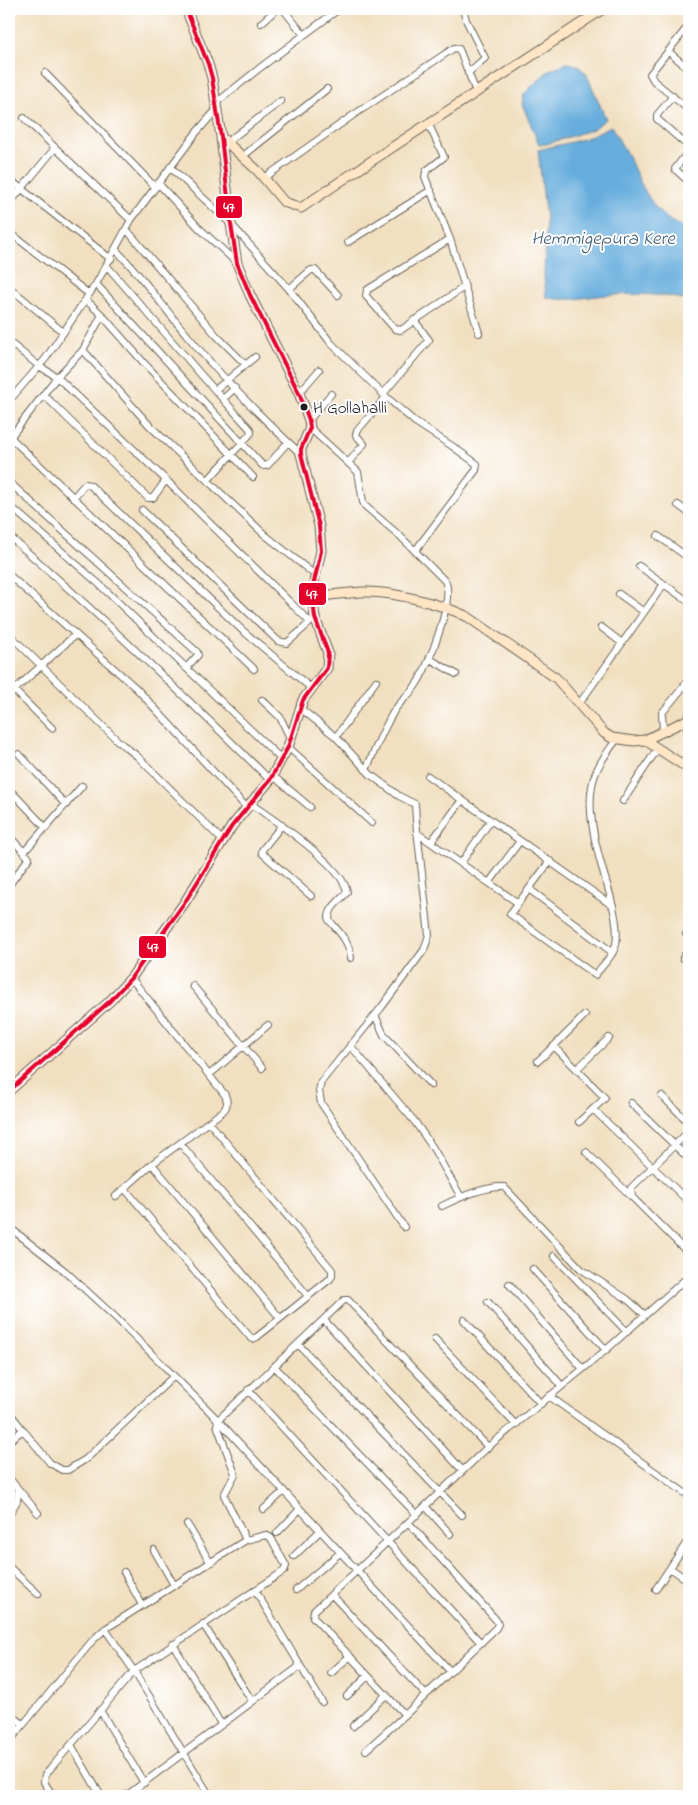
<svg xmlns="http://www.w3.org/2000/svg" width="698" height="1805" font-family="'Indie Flower',sans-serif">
<rect width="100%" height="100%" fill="#fff"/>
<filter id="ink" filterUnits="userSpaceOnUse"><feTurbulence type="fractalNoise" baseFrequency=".02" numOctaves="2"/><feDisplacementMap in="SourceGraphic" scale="10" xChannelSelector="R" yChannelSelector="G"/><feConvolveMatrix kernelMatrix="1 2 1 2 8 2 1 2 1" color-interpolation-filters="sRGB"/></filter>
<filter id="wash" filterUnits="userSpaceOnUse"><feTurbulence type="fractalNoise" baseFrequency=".0096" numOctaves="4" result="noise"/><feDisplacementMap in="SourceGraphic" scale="20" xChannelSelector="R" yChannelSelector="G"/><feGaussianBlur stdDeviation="1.12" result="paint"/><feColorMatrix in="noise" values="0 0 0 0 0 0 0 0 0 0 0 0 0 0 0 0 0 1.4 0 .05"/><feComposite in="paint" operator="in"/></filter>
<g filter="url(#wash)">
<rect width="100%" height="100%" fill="#f1dfc0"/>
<path fill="#66addd" stroke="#41647c" d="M567,63L577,65L586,73L606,119L593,129L547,144H539L522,104L524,94L549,70Z
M611,126C617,137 624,148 630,160C644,190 655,220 689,229V301C664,293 634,294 608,295C588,296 566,303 546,297L544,276L546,220L538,150L584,139Z"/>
</g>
<g filter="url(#ink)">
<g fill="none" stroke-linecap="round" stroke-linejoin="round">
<g stroke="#676055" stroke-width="8">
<path id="street" d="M283,9L304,35
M463,9L466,20L485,58L468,73
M261,23L277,9
M689,25L650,74L654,81L689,110
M669,52L689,69
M45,73L155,187
M673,96L657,115V119L689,147
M216,103L261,67L339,9
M24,118L131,220
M428,123L444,157L426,171L425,177L450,239L479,333
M227,142L281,101
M689,150L675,169L689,182
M243,156L327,89
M170,167L231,224L289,289L331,343L383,394L415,422L452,446L477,464L476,470L415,551
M264,178L352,116L454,48L459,49L476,92
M9,179L111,259
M158,183L199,228L237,263
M9,204L55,148
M126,229L216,335L245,364
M9,232L89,294
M450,239L367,290L366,296L395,329L401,330L464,287
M348,242L431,190
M116,250C142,276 163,307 187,335C221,377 261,417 301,454
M107,266L203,377L250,429L251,433L208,480
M96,284L262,465L264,466L268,465L288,442
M9,287L63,332
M289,289L311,270H315L338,295
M86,300L102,315L144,363L253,477
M102,315L83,350L57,377L12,435V439L254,669
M9,342L39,366L57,377L166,480L310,622
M83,350L150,426L264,534L315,575
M215,390L255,357
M299,393L319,370
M383,394L429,340L414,320
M44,395L148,498H153L166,480
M223,399L235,388
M9,401L46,358L96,284L131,220L196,133L217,109
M309,420L331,394
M310,428L358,472L363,502L365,506L400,536L445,581C455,599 428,668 416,685C410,695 400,701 394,711C383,729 375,750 366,770
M348,463L364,444L356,435L357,431L386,397
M9,482L197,652L198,655L186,668
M73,498L85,484L90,485L242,630L311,688
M9,505L99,584L281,759
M678,505L689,513
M142,510L278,641L287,643L313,620
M9,536C99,614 185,696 270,780
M658,536L689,558
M639,566L689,602
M9,575L137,689L247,808
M619,594L644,612
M601,627L622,643
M9,634L118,741L137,756L222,840
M430,659L456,674
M14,690L52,728
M9,695L75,635
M262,700L280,717L290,738
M579,704L664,584
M300,708L336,737L371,775L399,796L415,804L416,821L429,935L424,950L381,1008L321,1082L319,1091L321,1103L404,1227
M663,730L662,713L689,680
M336,737L376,681
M288,747L372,823
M19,754L66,805
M272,775L310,807
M428,776L613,906
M9,789L46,828
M623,801L658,748
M251,804C273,819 344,867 347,892C340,901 328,908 329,920C340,933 349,941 351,958
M282,825L262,850V853L311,896
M417,833L518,903
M9,836L24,852
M431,842L462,800
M550,861L510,914L595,975C602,966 614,955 616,944C619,928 613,907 609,891C600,862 586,817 592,786C595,768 606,754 617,739
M461,863L491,820
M489,883L520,841
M9,885L29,858L24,852L82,786
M529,889L612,952
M686,934L689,937
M683,958L689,948
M193,986L262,1068
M375,1015L384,1035L431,1085
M350,1045L415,1122L433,1148L461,1197
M554,1046L585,1015
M538,1061L554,1046L605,1098L593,1109
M577,1069L609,1038
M209,1075L268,1025
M662,1096L689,1123
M631,1103L689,1159
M579,1122L593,1109L689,1202
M689,1131L631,1188L632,1197L689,1254
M180,1143L308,1296
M586,1152L631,1196
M152,1164L280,1318
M125,1189L250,1337L253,1339L257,1337L330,1279L332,1276V1270L209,1122
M116,1196L152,1164L222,1112C228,1107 228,1102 225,1095L131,978
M442,1206C460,1197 484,1186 504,1187L581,1269L627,1299L645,1315
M9,1227L65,1271L116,1318L218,1420L450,1671
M554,1256L627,1332
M533,1269L606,1350
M509,1284L583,1369
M488,1302L562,1386
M324,1320L463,1471
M464,1320L541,1404
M435,1339L516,1425
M298,1344L462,1515
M274,1366L417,1515
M248,1390L481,1643
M549,1396L689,1496
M9,1412L23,1430L9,1441
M23,1430L50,1463L62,1470H68L86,1459L174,1376
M9,1478L38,1513
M426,1507L450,1534
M264,1509L284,1491
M9,1515L17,1501L18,1490
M187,1524L210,1562
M277,1533L300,1509
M154,1550L174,1585
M294,1556L320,1531
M9,1567L38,1594
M670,1568L689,1581
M124,1572L142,1605
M656,1589L689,1539
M255,1590L322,1702
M296,1590L340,1553
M332,1595L426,1695
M203,1624L252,1701
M173,1644L221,1724
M331,1673L350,1656
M347,1696L368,1676
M100,1710L144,1783
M9,1713L23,1724
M405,1715L313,1617L314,1611L488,1447L606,1350L689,1276
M353,1726L386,1695
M9,1742L93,1640L105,1629
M71,1745L101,1796
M366,1750L405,1715L496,1628L498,1624L497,1621L409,1523
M208,1793L134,1671L105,1629L246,1540L224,1495L235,1474L217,1425L218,1420L344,1300H348L488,1447
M53,1796L44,1782L45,1775L134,1671L284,1571L286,1566L271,1538L266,1535L246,1540
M126,1796L300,1666"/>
</g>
<g stroke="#676055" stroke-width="11">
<path id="secondary" d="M221,137L258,171L284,202L301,208L341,181L603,9
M312,597C329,595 346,593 363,592C392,591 442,604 468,617L556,678L604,733L612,738L634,741L645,740L689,719
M645,740L689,769
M9,1091L110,1001L131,978L185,902L232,826L270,780L288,747L303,700L327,668L328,653L315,618L312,591L321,551L319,526L301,454V449L310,428L309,420L299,393L250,295L237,263L231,224L221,137L212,78L208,64L186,9"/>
</g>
<use href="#street" stroke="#fff" stroke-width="6"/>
<use href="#secondary" stroke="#fde5c5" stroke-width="9"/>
<g stroke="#fff" stroke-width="8">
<path id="bus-1" d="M9,1091L110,1001L131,978L185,902L232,826L270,780L288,747L303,700L327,668L328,653L315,618L312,591L321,551L319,526L301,454V449L310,428L309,420L299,393L250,295L237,263L231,224L221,137L212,78L208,64L186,9"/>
</g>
<use href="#bus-1" stroke="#e4002b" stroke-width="4"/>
</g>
</g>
<circle fill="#1c1c1c" stroke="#fff" stroke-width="2" cx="304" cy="407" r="4.5"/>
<g text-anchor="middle" stroke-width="4" stroke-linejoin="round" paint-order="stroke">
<g font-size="17" fill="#1c1c1c" stroke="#fff" text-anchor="start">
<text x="313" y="413">H Gollahalli</text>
</g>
<g font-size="19" font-style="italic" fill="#3d5d73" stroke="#fff">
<text x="603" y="244">Hemmigepura Kere</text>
</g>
</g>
<g stroke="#fff" stroke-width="2">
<rect x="215" y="195" width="28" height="24" rx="5" fill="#e4002b"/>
<rect x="298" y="582" width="29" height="24" rx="5" fill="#e4002b"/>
<rect x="138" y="935" width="29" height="24" rx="5" fill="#e4002b"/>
</g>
<g font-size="14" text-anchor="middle" font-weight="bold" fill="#fff">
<text x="229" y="212">47</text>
<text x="312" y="599">47</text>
<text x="153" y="952">47</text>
</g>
<rect width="698" height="1805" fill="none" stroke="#fff" stroke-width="30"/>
</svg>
